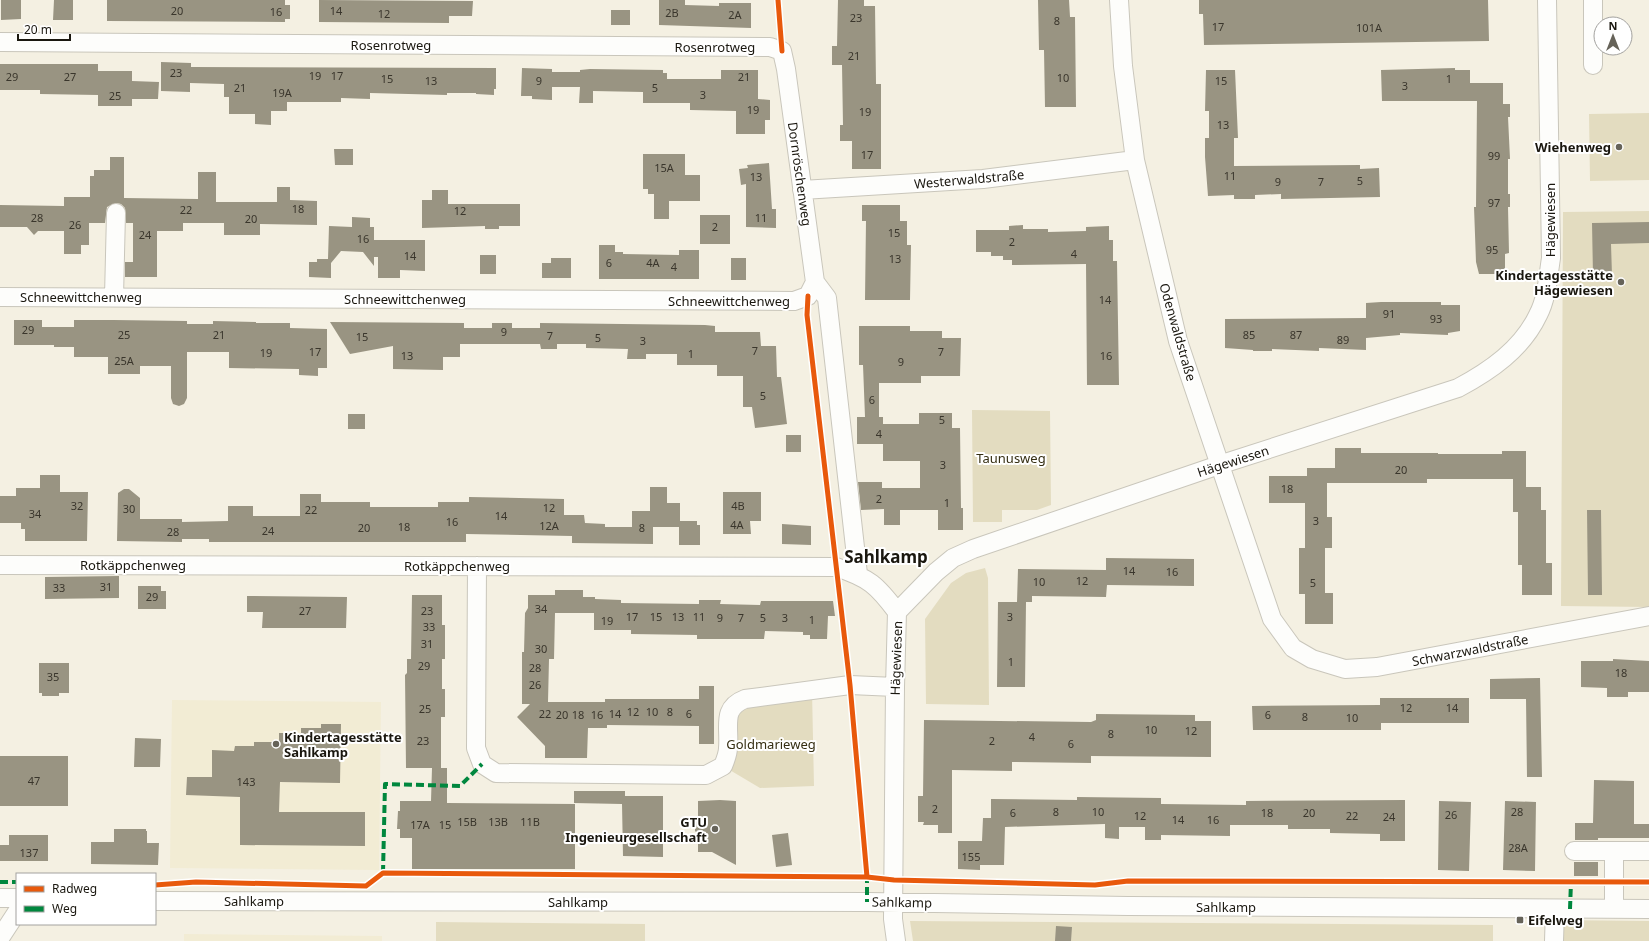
<svg xmlns="http://www.w3.org/2000/svg" width="1649" height="941" font-family="'Noto Sans',sans-serif">
<rect width="100%" height="100%" fill="#f4f0e2"/>
<path fill="#f2ecd4" d="M172,700L381,702L379,870L170,868Z
M184,934L382,936V941H184Z"/>
<path fill="#e3dcc0" d="M1649,113V180L1590,181L1589,114Z
M1649,211V607L1561,606L1563,212Z
M972,410L1050,411L1051,505L1037,510H1002V522H973Z
M985,568L988,578L989,705L926,704L925,619L951,583L966,573Z
M812,690L814,786L760,788L723,766L729,713Z
M1554,920L1649,921V941H1554Z
M910,921L1493,925V941H913Z
M436,922L645,924V941H436Z"/>
<path fill="#999482" d="M1,0H21V19L1,20Z
M54,0H73V20H53Z
M107,0H285V5H290V19H285V22L107,21Z
M319,0L473,1L472,16H449V23L319,22Z
M659,0H685V5L719,6V3H751V28L659,25Z
M838,0H864V6H875L876,84H881V169H852V141H840V125H843L842,65H832V46H837Z
M1038,0H1069L1070,17H1075L1076,107H1045L1044,50H1039Z
M1199,0H1488L1489,41L1204,45L1203,14H1199Z
M611,10H630V25H611Z
M161,62L191,63V67L496,68V89H494V95L476,94V93H447V95L370,93V99L341,98V102H287V111H271V125L255,124V114H229V97H224V84L190,83V92L161,91Z
M0,64H98V71H132V81L159,82L158,99H132V106H98V95L40,94V90H0Z
M522,68L552,69V72H580V70L590,69L663,70V73H667V79H721V70H758V99L770,100V120H765V134H736V111L690,110V103H643V92L593,91V103H579L580,87H552V100L532,99V96H521Z
M1455,68V70H1470V83H1503V104H1510V117H1508L1510,159H1508V194H1510V207H1508L1509,253L1505,254V274H1479L1476,262L1474,207H1476L1477,101H1382L1381,70Z
M1206,70H1235L1238,138H1234V166L1360,165V169L1379,168L1380,197L1281,199V194L1255,195V199H1234V195L1208,196L1205,157V138H1209V111H1205Z
M334,149H353V165H335Z
M643,154H685V175H700V201H669V219H654V194H648V189H643Z
M110,157H124V198L198,199V172H216V202H277V187H290V200L317,201V225L260,224V235H224V223H183V231H157V277H125V262H133V223H126L125,208L121,204L116,203L107,207L105,223H89V245H81V254H64V231H38L34,235L27,227H0V205L64,206V197H90V176H94V170H110Z
M769,163L772,209H776V228L746,227V184L741,185L739,169L748,168L747,165Z
M432,190H448V204H520V226H499V229H485V226L422,228V200H432Z
M862,205H900V221H907V245H911L910,300H865L866,221H862Z
M700,215H730V244H700Z
M352,217L370,218V227H374V240H425V271L400,270V278H378V257H374V266L363,252L341,251L331,263V278L309,277V262H317V259H328L329,226L352,227Z
M1649,222V243L1611,244L1612,275H1593L1592,223Z
M1023,225V229H1048V232L1086,231V227L1109,226V240H1113V261H1117L1119,385H1087L1086,264L1012,265V260H1003V256H991V252H976V230H1009V226Z
M599,245H615V252H623V254L679,255V250H699V279H599Z
M480,255H496V274H480Z
M551,258H571V278H542V263H551Z
M731,258H746V280H731Z
M1381,302H1441V305H1460V331L1448,333V335L1400,333V335L1366,338V350L1319,348V351L1272,349V351H1253V350L1225,348V319L1366,318V303Z
M14,320H42V327H74V320H114L187,321V324H213V321L256,322V323H290V328L327,329V368H318V376L299,375V369L229,368V352H187V398L184,404L179,406L173,404L171,398V366H140V374H108V357H74V347H54V345H14Z
M330,322L464,323V328H492V323H512V328H540V323L705,325L715,326V332H760L761,346H776L777,377H781L787,424L755,428L752,407H743V376H717V365H677V354H646V359H627L628,349L586,348V344H557V349H541L540,344H460V357H443V370L393,369V346L350,354Z
M859,326H910V331H942V338H961L960,376H921V383H879V417H883V424H919V413H952V428H960L961,508H963V530H938V510H900V525H884V509L861,510L858,482H882V488H920V461H883V444H857V417H865L863,365H859Z
M348,414H365V429H348Z
M786,435H801V452H786Z
M1335,448H1361V453H1438V454H1502V451H1526V487H1541V510H1546V563H1552V595H1522V565H1518V512H1513V479H1427V483H1327V517H1332V548H1325V593H1333V624H1305V594H1299V548H1305V503H1269V476H1307V468H1335Z
M40,475H60V492H88L87,541H25V529H21V523H0V496H16V488H40Z
M650,487H667V503H680V521H697V525H700V545H679V527H653V544L572,543V536L466,534V542H209V539H182V542L117,541L118,493L124,489H129L140,498V519H182V522L228,521V506H253V516H300V494H321V502H370V507H438V502H469V497L564,499V515H584L585,523L605,524V527H632V511H650Z
M723,492H761V521H750L751,534H723Z
M1587,510H1601L1602,595H1588Z
M782,524L811,526V545L782,544Z
M1106,558L1194,559V586L1107,585L1106,597L1032,596V602H1017L1018,569L1106,570Z
M119,576V598L45,599V577Z
M138,586H161V591H166V609H138Z
M555,590H583V597H595V599L621,600V603L699,604V600H721L720,604L760,605L761,601H833L835,616H828L827,639H810V635H803V632L765,631L764,639H697V635L631,634V630H594V613H555L554,659H549L548,702H605V699H699V686H714V744H699V726L607,725V728H588L587,758H545V746L517,717L530,704H522V652H524L525,613L528,608V595H555Z
M412,595H442V625H445V659H442V689H445V717H441V768H447V803L575,804V869H412V838H400V829H397L398,811H400V801H431L432,768H406L405,675L407,673V659H411Z
M247,596L347,597L346,628H262L263,612H247Z
M998,602H1026L1025,687H997Z
M1613,659L1649,661V692H1628V697H1607V688L1581,687V661H1613Z
M39,663H69V693H59V696H42V693H39Z
M1540,678L1542,777H1527L1526,699H1490V679Z
M1380,698H1469V723H1381V730H1253L1252,706L1380,705Z
M1096,714L1195,715V721H1211V757L1091,756V763L1012,762V771L952,770V833H938V825H923L924,822H918V796H923L924,720L1091,722L1096,720Z
M321,724H341L340,783L280,782L279,812H365V846L240,845V797L186,795L187,777H212V750L234,751L235,746H254V742H279V733H301V728H321Z
M135,738L161,739L160,767H134Z
M0,756H68V806H0Z
M1594,780L1634,781V824H1649V838H1598V840H1575V823H1593Z
M574,791H625V796H663V857L623,856L622,804L574,803Z
M1077,797L1161,798V804L1246,805V801L1405,800V841H1380V834L1330,833V829H1288V825H1230V836L1161,835V840H1145V827H1119V839L1105,838V824L1005,827L1004,865H980V870L958,869V841H982L983,818H991V799L1077,800Z
M720,800L736,801V865L712,852H698V834L695,831V822L698,818V801Z
M1439,801L1471,802L1469,871L1438,870Z
M1505,801L1536,802L1535,871L1503,870Z
M114,829H146V831H147V843H159L158,865L91,864V842H114Z
M788,833L792,865L776,867L772,835Z
M9,835H48V861H0V845H9Z
M1574,862H1598V876H1574Z
M1056,926L1072,927L1071,941H1055Z"/>
<g fill="none" stroke-linecap="round" stroke-linejoin="round">
<g stroke="#c9c6bb" stroke-width="20">
<path id="minor" d="M1119,0L1123,66L1135,160L1178,341L1272,619L1293,648L1312,659L1345,669L1377,667L1649,616
M0,42L770,47L782,51L786,69L815,282L808,296L794,301L0,297
M1593,65V0
M802,190L983,179L1135,160
M815,282L827,298L858,574
M114,297L116,213
M0,565L836,567C869,578 877,585 897,612
M477,566L476,748L482,764L496,773L706,775L723,766C725,761 728,754 728,748C730,727 721,708 745,699L850,685L895,687
M1574,851H1649
M0,898H17
M155,901L867,902L1128,906L1649,909
M1614,909V851
M0,938L17,912
M896,941L893,919L895,687L897,612L936,572L953,558L973,549L1219,465L1458,388C1490,371 1522,349 1538,315C1547,298 1548,277 1551,258L1547,0
M1554,941L1555,909"/>
</g>
<use href="#minor" stroke="#fdfdfb" stroke-width="18"/>
<path stroke="#00873e" stroke-width="4" stroke-dasharray="8 4" stroke-linecap="butt" d="M383,873L385,784L460,786L482,764
M867,875V902
M0,882H17
M1570,909L1571,882"/>
<g stroke="#fff" stroke-width="8">
<path id="cycleway" d="M778,0L782,51
M808,296L807,315L850,685L867,877
M155,885L196,882L366,886L383,873L867,877L894,880L1095,885L1128,881L1649,882"/>
</g>
<use href="#cycleway" stroke="#e8590c" stroke-width="5"/>
</g>
<g fill="#666359" stroke="#fff" stroke-width="1.5">
<circle cx="1619" cy="147" r="4"/>
<circle cx="1621" cy="282" r="4"/>
<circle cx="276" cy="744" r="4"/>
<circle cx="715" cy="829" r="4"/>
<rect x="1516" y="916" width="8" height="8" rx="2"/>
</g>
<g text-anchor="middle" stroke-width="4" stroke-linejoin="round" paint-order="stroke">
<g font-size="11" fill="#3a362c">
<text x="177" y="15">20</text>
<text x="336" y="15">14</text>
<text x="276" y="16">16</text>
<text x="672" y="17">2B</text>
<text x="384" y="18">12</text>
<text x="735" y="19">2A</text>
<text x="856" y="22">23</text>
<text x="1057" y="25">8</text>
<text x="1218" y="31">17</text>
<text x="1369" y="32">101A</text>
<text x="854" y="60">21</text>
<text x="176" y="77">23</text>
<text x="315" y="80">19</text>
<text x="337" y="80">17</text>
<text x="12" y="81">29</text>
<text x="70" y="81">27</text>
<text x="744" y="81">21</text>
<text x="1063" y="82">10</text>
<text x="387" y="83">15</text>
<text x="1449" y="83">1</text>
<text x="431" y="85">13</text>
<text x="539" y="85">9</text>
<text x="1221" y="85">15</text>
<text x="1405" y="90">3</text>
<text x="240" y="92">21</text>
<text x="655" y="92">5</text>
<text x="282" y="97">19A</text>
<text x="703" y="99">3</text>
<text x="115" y="100">25</text>
<text x="753" y="114">19</text>
<text x="865" y="116">19</text>
<text x="1223" y="129">13</text>
<text x="867" y="159">17</text>
<text x="1494" y="160">99</text>
<text x="664" y="172">15A</text>
<text x="1230" y="180">11</text>
<text x="756" y="181">13</text>
<text x="1360" y="185">5</text>
<text x="1278" y="186">9</text>
<text x="1321" y="186">7</text>
<text x="1494" y="207">97</text>
<text x="298" y="213">18</text>
<text x="186" y="214">22</text>
<text x="460" y="215">12</text>
<text x="37" y="222">28</text>
<text x="761" y="222">11</text>
<text x="251" y="223">20</text>
<text x="75" y="229">26</text>
<text x="715" y="231">2</text>
<text x="894" y="237">15</text>
<text x="145" y="239">24</text>
<text x="363" y="243">16</text>
<text x="1012" y="246">2</text>
<text x="1492" y="254">95</text>
<text x="1074" y="258">4</text>
<text x="410" y="260">14</text>
<text x="895" y="263">13</text>
<text x="609" y="267">6</text>
<text x="653" y="267">4A</text>
<text x="674" y="271">4</text>
<text x="1105" y="304">14</text>
<text x="1389" y="318">91</text>
<text x="1436" y="323">93</text>
<text x="28" y="334">29</text>
<text x="504" y="336">9</text>
<text x="124" y="339">25</text>
<text x="219" y="339">21</text>
<text x="1249" y="339">85</text>
<text x="1296" y="339">87</text>
<text x="550" y="340">7</text>
<text x="362" y="341">15</text>
<text x="598" y="342">5</text>
<text x="1343" y="344">89</text>
<text x="643" y="345">3</text>
<text x="755" y="355">7</text>
<text x="315" y="356">17</text>
<text x="941" y="356">7</text>
<text x="266" y="357">19</text>
<text x="691" y="358">1</text>
<text x="407" y="360">13</text>
<text x="1106" y="360">16</text>
<text x="124" y="365">25A</text>
<text x="901" y="366">9</text>
<text x="763" y="400">5</text>
<text x="872" y="404">6</text>
<text x="942" y="424">5</text>
<text x="879" y="438">4</text>
<text x="943" y="469">3</text>
<text x="1401" y="474">20</text>
<text x="1287" y="493">18</text>
<text x="879" y="503">2</text>
<text x="947" y="507">1</text>
<text x="77" y="510">32</text>
<text x="738" y="510">4B</text>
<text x="549" y="512">12</text>
<text x="129" y="513">30</text>
<text x="311" y="514">22</text>
<text x="35" y="518">34</text>
<text x="501" y="520">14</text>
<text x="1316" y="525">3</text>
<text x="452" y="526">16</text>
<text x="737" y="529">4A</text>
<text x="549" y="530">12A</text>
<text x="404" y="531">18</text>
<text x="364" y="532">20</text>
<text x="642" y="532">8</text>
<text x="268" y="535">24</text>
<text x="173" y="536">28</text>
<text x="1129" y="575">14</text>
<text x="1172" y="576">16</text>
<text x="1082" y="585">12</text>
<text x="1039" y="586">10</text>
<text x="1313" y="587">5</text>
<text x="106" y="591">31</text>
<text x="59" y="592">33</text>
<text x="152" y="601">29</text>
<text x="541" y="613">34</text>
<text x="305" y="615">27</text>
<text x="427" y="615">23</text>
<text x="632" y="621">17</text>
<text x="656" y="621">15</text>
<text x="678" y="621">13</text>
<text x="699" y="621">11</text>
<text x="1010" y="621">3</text>
<text x="720" y="622">9</text>
<text x="741" y="622">7</text>
<text x="763" y="622">5</text>
<text x="785" y="622">3</text>
<text x="812" y="624">1</text>
<text x="607" y="625">19</text>
<text x="429" y="631">33</text>
<text x="427" y="648">31</text>
<text x="541" y="653">30</text>
<text x="1011" y="666">1</text>
<text x="424" y="670">29</text>
<text x="535" y="672">28</text>
<text x="1621" y="677">18</text>
<text x="53" y="681">35</text>
<text x="535" y="689">26</text>
<text x="1406" y="712">12</text>
<text x="1452" y="712">14</text>
<text x="425" y="713">25</text>
<text x="633" y="716">12</text>
<text x="652" y="716">10</text>
<text x="670" y="716">8</text>
<text x="545" y="718">22</text>
<text x="615" y="718">14</text>
<text x="689" y="718">6</text>
<text x="562" y="719">20</text>
<text x="578" y="719">18</text>
<text x="597" y="719">16</text>
<text x="1268" y="719">6</text>
<text x="1305" y="721">8</text>
<text x="1352" y="722">10</text>
<text x="1151" y="734">10</text>
<text x="1191" y="735">12</text>
<text x="1111" y="738">8</text>
<text x="1032" y="741">4</text>
<text x="423" y="745">23</text>
<text x="992" y="745">2</text>
<text x="1071" y="748">6</text>
<text x="34" y="785">47</text>
<text x="246" y="786">143</text>
<text x="935" y="813">2</text>
<text x="1056" y="816">8</text>
<text x="1098" y="816">10</text>
<text x="1517" y="816">28</text>
<text x="1013" y="817">6</text>
<text x="1267" y="817">18</text>
<text x="1309" y="817">20</text>
<text x="1451" y="819">26</text>
<text x="1140" y="820">12</text>
<text x="1352" y="820">22</text>
<text x="1389" y="821">24</text>
<text x="1178" y="824">14</text>
<text x="1213" y="824">16</text>
<text x="467" y="826">15B</text>
<text x="498" y="826">13B</text>
<text x="530" y="826">11B</text>
<text x="420" y="829">17A</text>
<text x="445" y="829">15</text>
<text x="1518" y="852">28A</text>
<text x="29" y="857">137</text>
<text x="971" y="861">155</text>
</g>
<g font-size="13" fill="#1a170f" stroke="#fff">
<text x="391" y="50">Rosenrotweg</text>
<text x="715" y="52">Rosenrotweg</text>
<text transform="translate(800 174) rotate(82)" y="5">Dornröschenweg</text>
<text transform="translate(969 179) rotate(-5)" y="5">Westerwaldstraße</text>
<text transform="translate(1550 220) rotate(-90)" y="5">Hägewiesen</text>
<text x="81" y="302">Schneewittchenweg</text>
<text x="405" y="304">Schneewittchenweg</text>
<text x="729" y="306">Schneewittchenweg</text>
<text transform="translate(1178 332) rotate(74)" y="5">Odenwaldstraße</text>
<text transform="translate(1233 461) rotate(-18)" y="5">Hägewiesen</text>
<text x="133" y="570">Rotkäppchenweg</text>
<text x="457" y="571">Rotkäppchenweg</text>
<text transform="translate(1470 650) rotate(-11)" y="5">Schwarzwaldstraße</text>
<text transform="translate(896 658) rotate(-88)" y="5">Hägewiesen</text>
<text x="254" y="906">Sahlkamp</text>
<text x="578" y="907">Sahlkamp</text>
<text transform="translate(902 902) rotate(1)" y="5">Sahlkamp</text>
<text x="1226" y="912">Sahlkamp</text>
</g>
<g font-size="13" font-weight="bold" fill="#1a170f" stroke="#fff" text-anchor="end">
<text x="1611" y="152">Wiehenweg</text>
<text x="1613" y="280">Kindertagesstätte<tspan x="1613" dy="15">Hägewiesen</tspan></text>
<text x="284" y="742" text-anchor="start">Kindertagesstätte<tspan x="284" dy="15">Sahlkamp</tspan></text>
<text x="707" y="827">GTU<tspan x="707" dy="15">Ingenieurgesellschaft</tspan></text>
<text x="1528" y="925" text-anchor="start">Eifelweg</text>
</g>
<g font-size="13" fill="#352e12" stroke="#fff">
<text x="1011" y="463">Taunusweg</text>
<text x="771" y="749">Goldmarieweg</text>
</g>
<g font-size="17" font-weight="bold" fill="#1a170f" stroke="#fff">
<text x="886" y="563">Sahlkamp</text>
</g>
</g>
<rect x="16" y="873" width="140" height="52" fill="#ffffff" stroke="#a3a29f"/>
<rect x="24" y="886" width="20" height="6" fill="#e8590c" stroke="#a3a29f"/>
<text x="52" y="893" font-size="12" fill="#1a170f">Radweg</text>
<rect x="24" y="906" width="20" height="6" fill="#00873e" stroke="#a3a29f"/>
<text x="52" y="913" font-size="12" fill="#1a170f">Weg</text>
<g transform="translate(1613 36)"><circle r="19" fill="#ffffff" stroke="#a3a29f"/>
<path d="M0-3L7 15L0 10L-7 15Z" fill="#666359"/>
<text y="-6" font-size="11" font-weight="bold" text-anchor="middle" fill="#1a170f">N</text>
</g>
<path d="M18 34v6h52v-6" fill="none" stroke="#1a170f" stroke-width="2"/>
<text x="24" y="34" font-size="12" fill="#1a170f" stroke="#ffffff" stroke-width="3" paint-order="stroke">20 m</text>
</svg>
